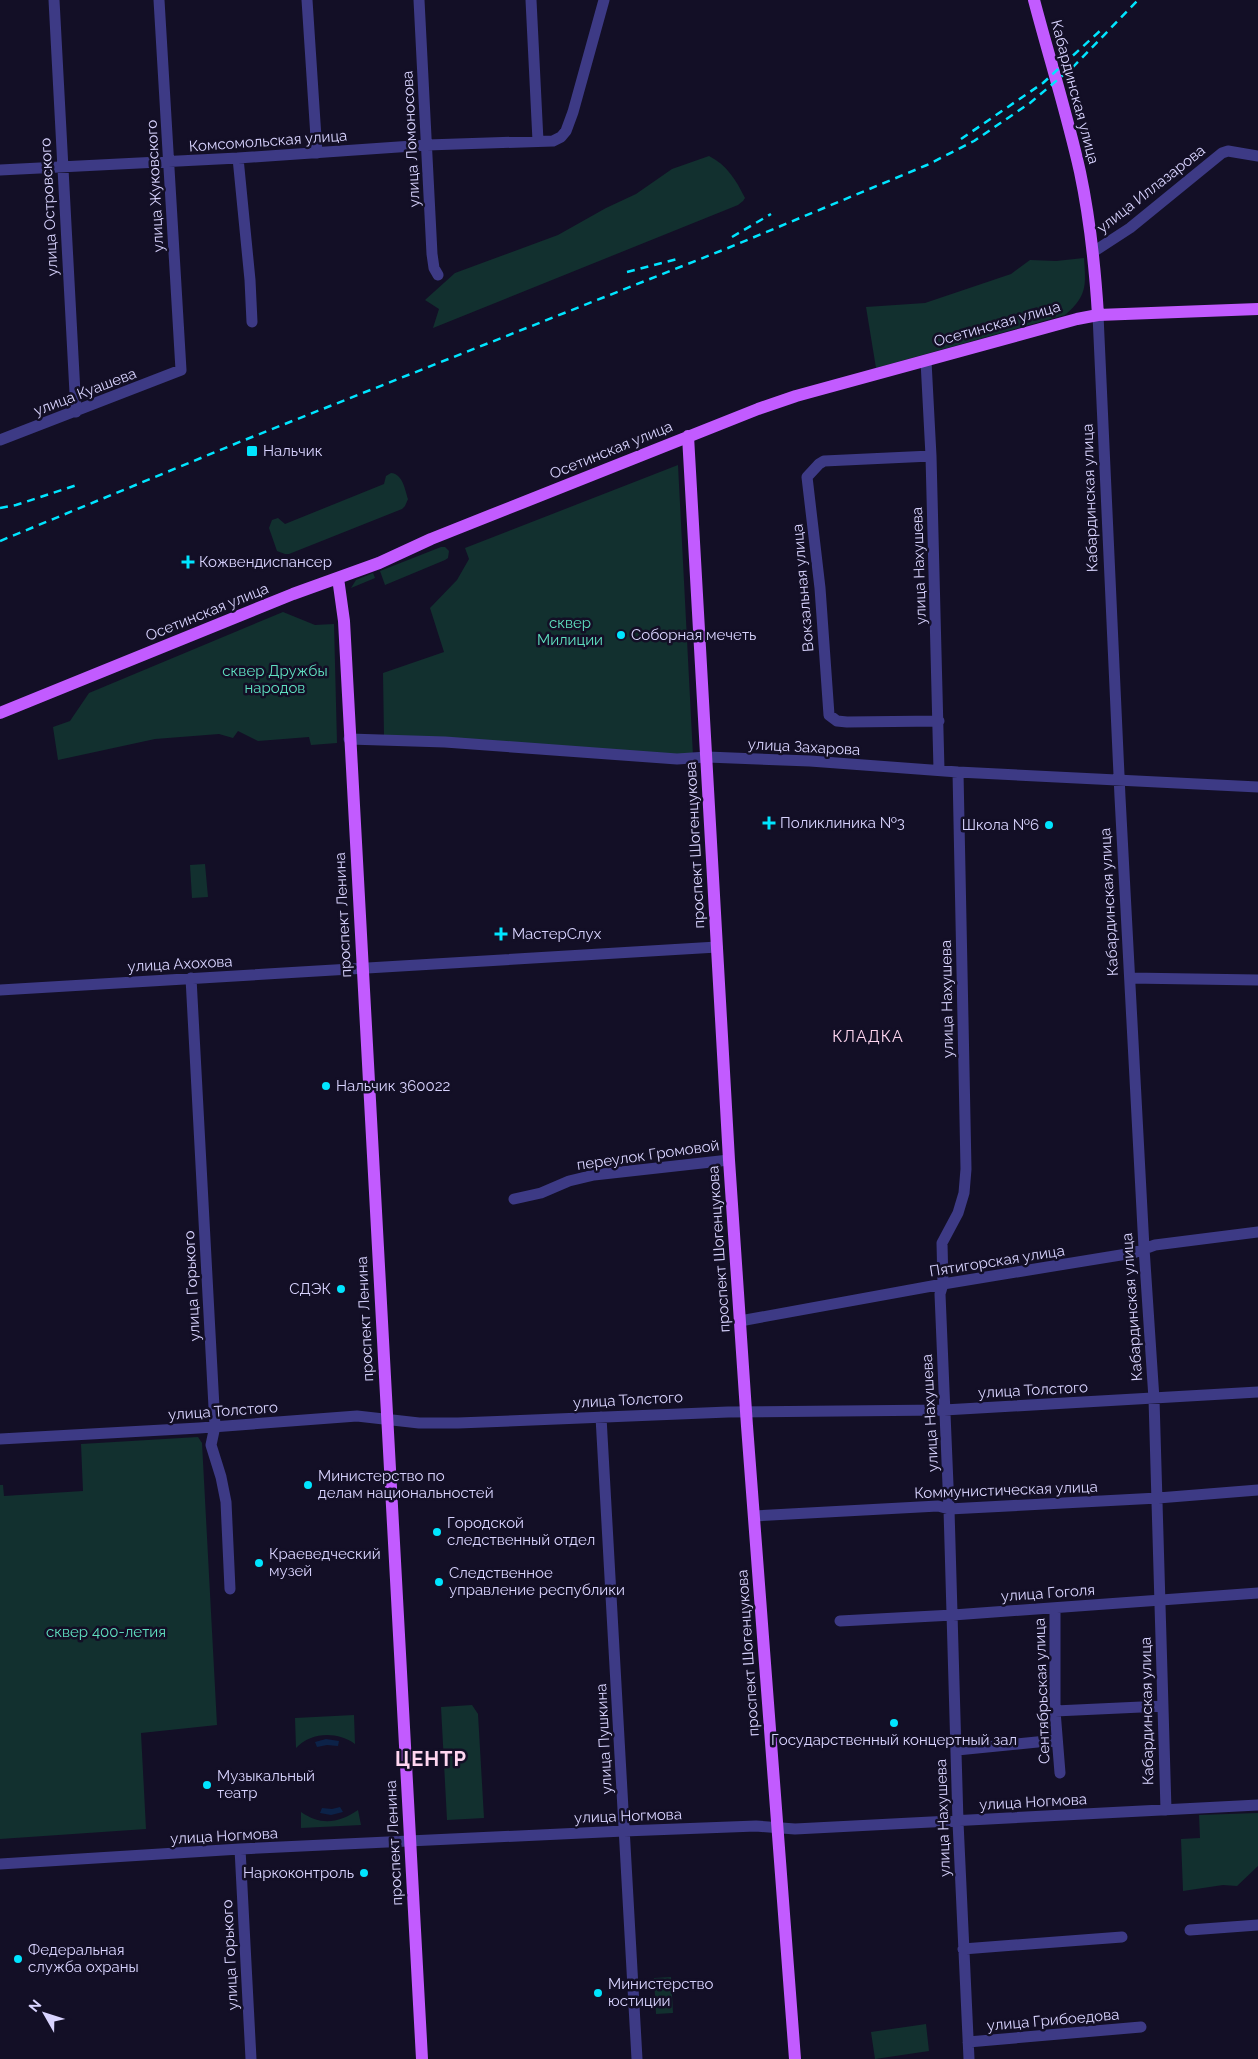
<svg xmlns="http://www.w3.org/2000/svg" width="1258" height="2059" font-family="Raleway,sans-serif">
<rect width="100%" height="100%" fill="#130f26"/>
<path fill="#12302f" d="M709,156C727,165 736,180 745,198L743,201L738,205L433,328L439,309L425,300L455,273L558,235L606,208L636,194L672,169Z
M1084,258C1086,286 1087,296 1065,315L876,368L866,307L925,303L1011,274L1030,260L1056,261Z
M678,465L693,756L384,736L383,673L444,652L430,608L457,580L469,559L465,548Z
M391,473C403,474 405,490 408,499L405,506L402,509L289,554H285L277,551L269,528L272,520L278,518L285,524L384,484L386,476Z
M441,547H445L449,551L448,558L445,560L385,585L380,571Z
M373,573L375,578L351,588L356,580Z
M283,612L315,625L334,624L337,743L311,745L309,737L258,741L238,731L233,738L219,734L155,739L58,760L53,727L70,721L89,693Z
M205,864L208,897L192,898L190,865Z
M198,1437L202,1443L217,1725L141,1733L146,1829L0,1839V1485H3L4,1496L83,1491L81,1444Z
M472,1705L478,1714L484,1818L447,1820L441,1707Z
M354,1715L355,1744C337,1731 311,1732 296,1748L295,1718Z
M358,1810L361,1825L301,1828V1812C321,1826 339,1823 358,1810Z
M1258,1813V1866L1237,1886L1223,1885L1183,1891L1181,1839L1200,1838L1199,1815Z
M671,1977L673,2013L656,2014L654,1978Z
M926,2024L929,2051L875,2059L871,2032Z"/>
<path fill="#0c2248" d="M326,1739L339,1741L338,1746L327,1745L317,1747L315,1742Z
M340,1807L343,1812L331,1815L320,1813L322,1808L332,1809Z"/>
<g fill="none" stroke-linecap="round" stroke-linejoin="round">
<path stroke="#3d3a85" stroke-width="11" d="M54,0L76,412
M307,0L317,153
M419,0L432,254L434,268L438,275
M531,0L538,141
M238,158L250,280L252,322
M0,170L238,158L427,145L553,141L561,137L566,131L573,112L604,0
M1093,252L1130,228L1222,153L1228,151L1258,156
M1098,315L1120,797L1144,1248L1154,1399L1166,1810
M926,361L931,456L939,770
M0,440L181,370L159,0
M931,456L824,461L819,464L807,477L820,588L829,715L837,721L847,722L939,721
M349,739L445,742L677,759L707,757L810,761L958,772L1258,787
M958,772L966,1169L964,1193L958,1213L942,1243L943,1284L940,1294L949,1509L958,1822L969,2059
M191,978L215,1426L211,1445L221,1477L226,1502L230,1589
M1130,978L1258,980
M0,990L717,947
M514,1199L541,1193L569,1181L594,1175L729,1160
M740,1321L943,1284L1133,1253L1155,1245L1258,1232
M601,1417L637,2059
M0,1439L199,1428L357,1416L419,1423H458L728,1412L944,1410L1258,1392
M754,1516L938,1506L949,1509L1158,1498L1258,1490
M1055,1608V1711L1060,1773
M840,1621L953,1615L1258,1593
M1055,1711L1163,1706
M957,1750L1057,1740
M240,1849L251,2059
M0,1864L240,1849L624,1831L756,1826L795,1829L1258,1805
M1190,1930L1258,1925
M963,1949L1122,1937
M968,2042L1141,2027"/>
<path stroke="#c25bff" stroke-width="12" d="M1034,0C1049,57 1067,114 1080,172C1090,219 1095,267 1098,315
M688,436L729,1160L747,1426L795,2059
M338,578L344,621L422,2059
M0,713L293,594L379,563L431,539L758,409L796,396L1077,319L1098,315L1258,309"/>
<path stroke="#00e5ff" stroke-width="2.5" stroke-dasharray="8 6" stroke-linecap="butt" d="M961,139L1043,83L1102,29
M732,237L771,214
M627,272L677,259
M0,508L16,505L80,484
M0,541L242,441L728,248L927,165L974,141L1030,103L1074,66L1138,0"/>
</g>
<g fill="#00e5ff" stroke="#130f26" stroke-width="2">
<rect x="246" y="445" width="12" height="12" rx="2.5"/>
<path d="M185.5 554.5h5v5h5v5h-5v5h-5v-5h-5v-5h5z"/>
<circle cx="621" cy="635" r="5"/>
<path d="M766.5 815.5h5v5h5v5h-5v5h-5v-5h-5v-5h5z"/>
<circle cx="1049" cy="825" r="5"/>
<path d="M498.5 926.5h5v5h5v5h-5v5h-5v-5h-5v-5h5z"/>
<circle cx="326" cy="1086" r="5"/>
<circle cx="341" cy="1289" r="5"/>
<circle cx="308" cy="1485" r="5"/>
<circle cx="437" cy="1532" r="5"/>
<circle cx="259" cy="1563" r="5"/>
<circle cx="439" cy="1582" r="5"/>
<circle cx="894" cy="1723" r="5"/>
<circle cx="207" cy="1785" r="5"/>
<circle cx="364" cy="1873" r="5"/>
<circle cx="18" cy="1959" r="5"/>
<circle cx="598" cy="1993" r="5"/>
</g>
<g text-anchor="middle" stroke-width="5" stroke-linejoin="round" paint-order="stroke">
<g font-size="15" fill="#d9d4ff" stroke="#130f26">
<text transform="translate(1075 92) rotate(75)" y="5">Кабардинская улица</text>
<text transform="translate(411 139) rotate(-93)" y="5">улица Ломоносова</text>
<text transform="translate(268 141) rotate(-4)" y="5">Комсомольская улица</text>
<text transform="translate(155 186) rotate(-93)" y="5">улица Жуковского</text>
<text transform="translate(1151 189) rotate(-38)" y="5">улица Иллазарова</text>
<text transform="translate(49 207) rotate(-93)" y="5">улица Островского</text>
<text transform="translate(997 324) rotate(-16)" y="5">Осетинская улица</text>
<text transform="translate(85 392) rotate(-21)" y="5">улица Куашева</text>
<text transform="translate(611 450) rotate(-22)" y="5">Осетинская улица</text>
<text transform="translate(1090 498) rotate(-92)" y="5">Кабардинская улица</text>
<text transform="translate(919 566) rotate(-92)" y="5">улица Нахушева</text>
<text transform="translate(803 588) rotate(-95)" y="5">Вокзальная улица</text>
<text transform="translate(207 612) rotate(-22)" y="5">Осетинская улица</text>
<text transform="translate(804 747) rotate(3)" y="5">улица Захарова</text>
<text transform="translate(695 845) rotate(-93)" y="5">проспект Шогенцукова</text>
<text transform="translate(1109 902) rotate(-93)" y="5">Кабардинская улица</text>
<text transform="translate(343 915) rotate(-93)" y="5">проспект Ленина</text>
<text transform="translate(180 964) rotate(-3)" y="5">улица Ахохова</text>
<text transform="translate(947 999) rotate(-91)" y="5">улица Нахушева</text>
<text transform="translate(648 1155) rotate(-8)" y="5">переулок Громовой</text>
<text transform="translate(719 1249) rotate(-94)" y="5">проспект Шогенцукова</text>
<text transform="translate(997 1261) rotate(-9)" y="5">Пятигорская улица</text>
<text transform="translate(192 1286) rotate(-93)" y="5">улица Горького</text>
<text transform="translate(1132 1307) rotate(-94)" y="5">Кабардинская улица</text>
<text transform="translate(365 1319) rotate(-93)" y="5">проспект Ленина</text>
<text transform="translate(1033 1390) rotate(-3)" y="5">улица Толстого</text>
<text transform="translate(628 1400) rotate(-3)" y="5">улица Толстого</text>
<text transform="translate(223 1411) rotate(-4)" y="5">улица Толстого</text>
<text transform="translate(930 1413) rotate(-93)" y="5">улица Нахушева</text>
<text transform="translate(1006 1490) rotate(-2)" y="5">Коммунистическая улица</text>
<text transform="translate(1048 1593) rotate(-4)" y="5">улица Гоголя</text>
<text transform="translate(748 1653) rotate(-94)" y="5">проспект Шогенцукова</text>
<text transform="translate(1042 1691) rotate(-92)" y="5">Сентябрьская улица</text>
<text transform="translate(1147 1711) rotate(-91)" y="5">Кабардинская улица</text>
<text transform="translate(604 1739) rotate(-93)" y="5">улица Пушкина</text>
<text transform="translate(1033 1802) rotate(-3)" y="5">улица Ногмова</text>
<text transform="translate(628 1816) rotate(-2)" y="5">улица Ногмова</text>
<text transform="translate(943 1818) rotate(-92)" y="5">улица Нахушева</text>
<text transform="translate(224 1836) rotate(-3)" y="5">улица Ногмова</text>
<text transform="translate(394 1843) rotate(-93)" y="5">проспект Ленина</text>
<text transform="translate(230 1955) rotate(-93)" y="5">улица Горького</text>
<text transform="translate(1053 2020) rotate(-5)" y="5">улица Грибоедова</text>
</g>
<g font-size="15" fill="#d9d4ff" stroke="#130f26" text-anchor="start">
<text x="263" y="456">Нальчик</text>
<text x="199" y="567">Кожвендиспансер</text>
<text x="631" y="640">Соборная мечеть</text>
<text x="780" y="828">Поликлиника №3</text>
<text x="1039" y="830" text-anchor="end">Школа №6</text>
<text x="512" y="939">МастерСлух</text>
<text x="336" y="1091">Нальчик 360022</text>
<text x="331" y="1294" text-anchor="end">СДЭК</text>
<text x="318" y="1481">Министерство по<tspan x="318" dy="17">делам национальностей</tspan></text>
<text x="447" y="1528">Городской<tspan x="447" dy="17">следственный отдел</tspan></text>
<text x="269" y="1559">Краеведческий<tspan x="269" dy="17">музей</tspan></text>
<text x="449" y="1578">Следственное<tspan x="449" dy="17">управление республики</tspan></text>
<text x="894" y="1745" text-anchor="middle">Государственный концертный зал</text>
<text x="217" y="1781">Музыкальный<tspan x="217" dy="17">театр</tspan></text>
<text x="354" y="1878" text-anchor="end">Наркоконтроль</text>
<text x="28" y="1955">Федеральная<tspan x="28" dy="17">служба охраны</tspan></text>
<text x="608" y="1989">Министерство<tspan x="608" dy="17">юстиции</tspan></text>
</g>
<g font-size="15" fill="#5fe0c0" stroke="#130f26">
<text x="570" y="628">сквер<tspan x="570" dy="17">Милиции</tspan></text>
<text x="275" y="676">сквер Дружбы<tspan x="275" dy="17">народов</tspan></text>
<text x="106" y="1637">сквер 400-летия</text>
</g>
<g font-size="16" letter-spacing="1" fill="#ffd6f0" stroke="#130f26">
<text x="868" y="1042">КЛАДКА</text>
</g>
<g font-size="20" font-weight="bold" letter-spacing="1" fill="#ffd6f0" stroke="#130f26">
<text x="431" y="1766">ЦЕНТР</text>
</g>
</g>
<g transform="translate(45 2014) rotate(309)" stroke="#130f26" stroke-width="4" paint-order="stroke">
<path d="M0-4L9 19L0 12L-9 19Z" fill="#d9d4ff"/>
<text y="-8" font-size="14" font-weight="bold" text-anchor="middle" fill="#d9d4ff">N</text>
</g>
</svg>
